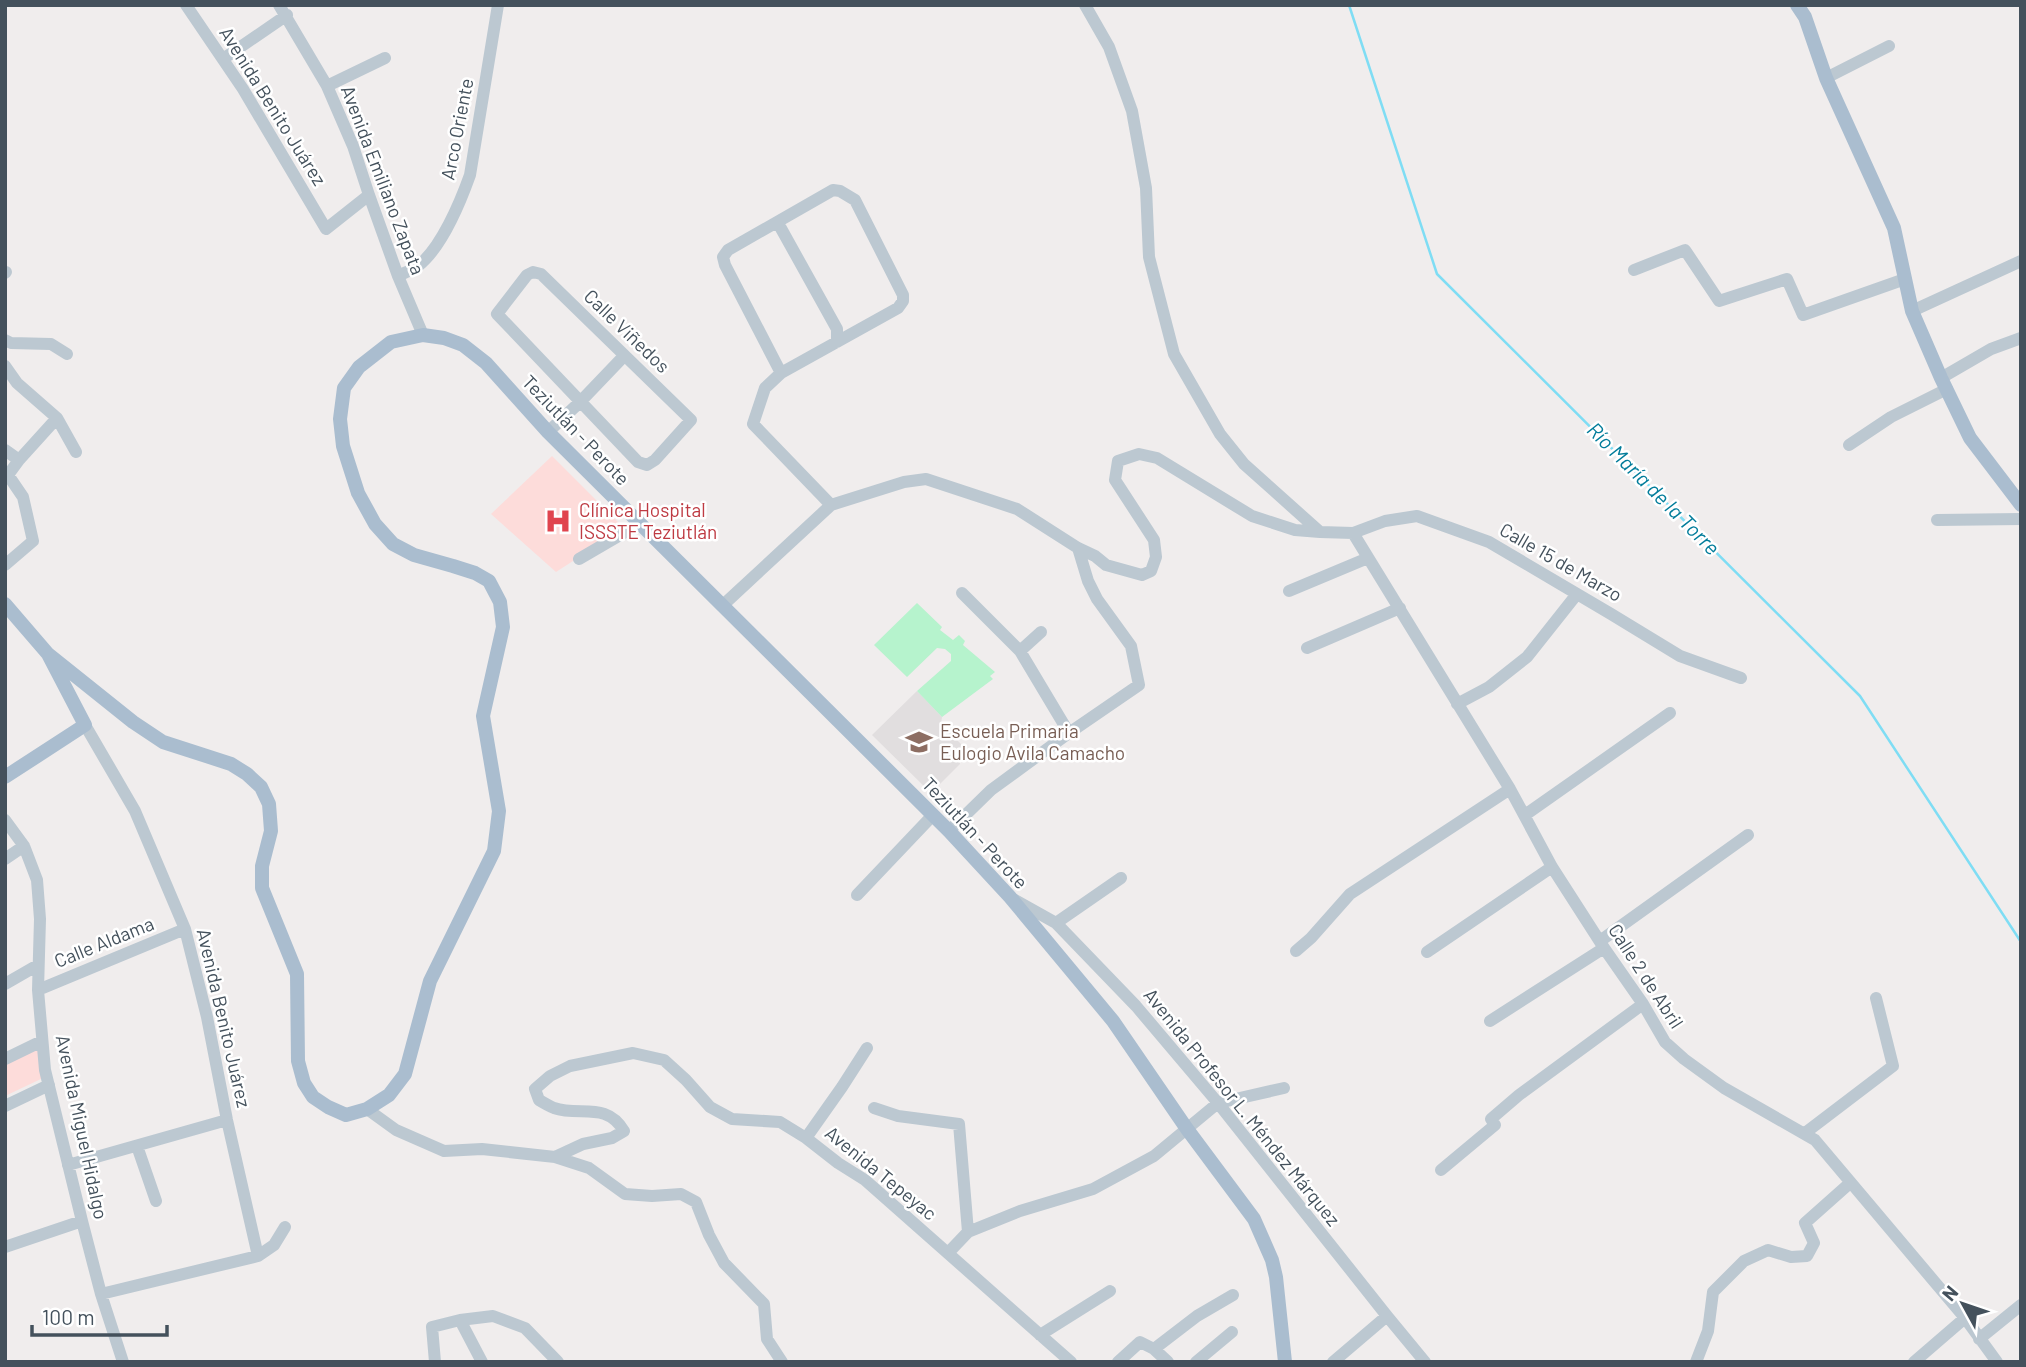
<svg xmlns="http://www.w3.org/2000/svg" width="2026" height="1367" font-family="Barlow,sans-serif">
<rect width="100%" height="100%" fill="#f0eded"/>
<path fill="#e1dedf" d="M917,691L942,717L941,724L966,749L959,756L960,764L931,793L872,735Z"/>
<path fill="#fddcda" d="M552,456L624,528L556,572L491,514Z
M38,1047L43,1078L5,1096V1063Z"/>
<path fill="#b6f3cd" d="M917,603L942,627L940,630L953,640L959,635L965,641L963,645L995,672L990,676L993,679L942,717L917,691L951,661V654L945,649L937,648L907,677L874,645Z"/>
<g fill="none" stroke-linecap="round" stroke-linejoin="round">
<path stroke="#7fddf4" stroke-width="2.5" d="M1349,5L1437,274L1860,696L2021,942"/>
<path stroke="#bcc8d1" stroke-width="12" d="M186,5L243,89L326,229L369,195
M279,5L327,86L353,146L369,195L398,276L423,335
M1085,5L1109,47L1132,111L1146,188L1149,257L1174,354L1220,434L1244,464L1320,532L1353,533L1385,521L1417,516L1489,542L1611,614L1680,656L1741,678
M223,59L287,15
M1826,78L1889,46
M327,86L385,58
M778,223L837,329V342
M1634,270L1685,250L1719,301L1787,279L1803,315L1905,279
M533,272L541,274L691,420L655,460L647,465L638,462L497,314L527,275Z
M5,273L6,272
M398,276C404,273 412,270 418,266C441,248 460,203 470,175L498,5
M1912,311L2021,261
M5,340L11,343L51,344L67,354
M5,366L17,383L57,418L76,452
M781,373L725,265L723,257L728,250L833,190L840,191L855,200L903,295V301L898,308L781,373L765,388L753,424L831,505
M1941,378L1991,349L2021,338
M548,432L580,402L624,356
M1849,445L1891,417L1947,389
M5,450L19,460
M1937,520L2021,519
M1353,533L1510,789L1552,867L1604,948L1643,1004L1665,1042L1684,1059L1724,1088L1815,1140L1965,1318L1997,1362
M579,559L639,524
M5,565L33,541L23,497L8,475L19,460L57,418
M1289,591L1368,558
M962,593L1020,651L1069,733
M722,606L831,505L904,482L926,479L1017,509L1078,548L1095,556L1106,565L1142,575L1151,571L1156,557L1154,540L1115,480L1118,461L1139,454L1157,458L1252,516L1295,530L1320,532
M1307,648L1400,608
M1020,651L1041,632
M1457,704L1489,687L1527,657L1577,594
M85,725L135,811L185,929L207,1017L227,1120L258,1256
M1525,815L1670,713
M5,820L24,846L37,880L40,919L38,990L45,1070L82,1221L101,1294L123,1362
M949,831L991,790L1069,733L1139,685L1131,646L1097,599L1088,581L1078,548
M5,859L24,846
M857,895L933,815
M1013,899L1056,923L1136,1006L1218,1103L1387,1316L1425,1362
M1056,923L1121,878
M1600,941L1748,835
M1296,951L1311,938L1350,894L1510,789
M1427,952L1552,867
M5,984L38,965
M38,990L185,929
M1490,1021L1604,948
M5,1059L42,1041
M5,1106L49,1085
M874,1108L898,1116L959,1124L968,1232
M367,1109L396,1130L444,1151L482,1149L555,1157L583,1144L612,1138L624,1131C606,1101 580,1117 554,1108C549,1106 544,1103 539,1100L535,1089L550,1076L570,1066L633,1053L664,1060L686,1080L710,1107L732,1119L780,1122L806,1138L838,1163L865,1180L1071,1362
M1805,1133L1893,1066L1876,998
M806,1138L842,1087L867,1048
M137,1146L156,1201
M555,1157L589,1168L625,1194L652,1196L681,1194L696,1202L709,1235L724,1263L764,1304L767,1339L782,1362
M68,1165L227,1120
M1441,1170L1495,1125L1491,1119L1519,1095L1643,1004
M5,1247L82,1221
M948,1253L968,1232L1020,1211L1093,1189L1154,1156L1218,1103L1284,1088
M101,1294L258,1256L274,1245L285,1227
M460,1320L482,1362
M1040,1335L1110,1291
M1979,1339L2021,1305
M1154,1349L1197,1316L1233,1295
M435,1362L432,1327L460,1320L493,1316L525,1328L558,1362
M1118,1362L1140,1342L1154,1349L1168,1362
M1196,1362L1232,1332
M1333,1362L1387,1316
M1696,1362L1708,1331L1713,1292L1744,1261L1768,1250L1791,1257L1807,1256L1814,1243L1805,1223L1850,1183
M1914,1362L1965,1318"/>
<path stroke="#aabdcf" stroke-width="14" d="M1797,5L1805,17L1826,78L1894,228L1912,311L1941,378L1970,438L2021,505
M5,604L48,654L85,725L5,777
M48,654L133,722L163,742L231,764L247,774L261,787L269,804L271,831L262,866V888L297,974L298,1061L304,1083L313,1097L328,1107L346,1115L367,1109L389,1095L405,1074L430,981L494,851L499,811L483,716L503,627L500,602L489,581L475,573L453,566L414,555L393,544L375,524L358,493L343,446L340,419L344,388L359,367L391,342L423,335L444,338L463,345L486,363L548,432L949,831L1010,897L1113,1021L1187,1129L1254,1219L1272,1260L1276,1277L1285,1362"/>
</g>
<defs>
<g id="hospital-bare" transform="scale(2.1)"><path d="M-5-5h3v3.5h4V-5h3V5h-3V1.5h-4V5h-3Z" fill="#e0444e" stroke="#fff" stroke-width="2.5" paint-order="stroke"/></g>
<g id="school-bare" transform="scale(2.1)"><path d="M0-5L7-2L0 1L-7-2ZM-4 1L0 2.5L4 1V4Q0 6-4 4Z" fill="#8d6e63" stroke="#fff" stroke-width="2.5" paint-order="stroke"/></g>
</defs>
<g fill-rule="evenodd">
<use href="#hospital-bare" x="558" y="521"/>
<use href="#school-bare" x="919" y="742"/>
</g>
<g text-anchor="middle" stroke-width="5" stroke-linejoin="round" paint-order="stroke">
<g font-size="19" fill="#44515c" stroke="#fff">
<text transform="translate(273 106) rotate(58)" y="7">Avenida Benito Juárez</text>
<text transform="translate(457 129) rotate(-79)" y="7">Arco Oriente</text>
<text transform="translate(383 180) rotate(69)" y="7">Avenida Emiliano Zapata</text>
<text transform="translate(627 331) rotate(44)" y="7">Calle Viñedos</text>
<text transform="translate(576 430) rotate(46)" y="7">Teziutlán - Perote</text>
<text transform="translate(1561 562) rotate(30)" y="7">Calle 15 de Marzo</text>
<text transform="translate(975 833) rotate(47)" y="7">Teziutlán - Perote</text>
<text transform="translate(104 942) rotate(-22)" y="7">Calle Aldama</text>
<text transform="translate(1646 976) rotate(57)" y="7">Calle 2 de Abril</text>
<text transform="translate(224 1018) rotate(77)" y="7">Avenida Benito Juárez</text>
<text transform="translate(1242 1107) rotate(51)" y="7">Avenida Profesor L. Méndez Márquez</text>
<text transform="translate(82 1127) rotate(78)" y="7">Avenida Miguel Hidalgo</text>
<text transform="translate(881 1173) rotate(39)" y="7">Avenida Tepeyac</text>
</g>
<g font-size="19" fill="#be3a42" stroke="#fff" text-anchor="start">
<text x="579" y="517">Clínica Hospital<tspan x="579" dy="22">ISSSTE Teziutlán</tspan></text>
</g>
<g font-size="19" fill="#785e54" stroke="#fff" text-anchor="start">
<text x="940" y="738">Escuela Primaria<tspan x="940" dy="22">Eulogio Avila Camacho</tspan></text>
</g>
<g font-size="21" font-style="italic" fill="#037d9b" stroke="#fff">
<text transform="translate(1653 489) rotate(45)" y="7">Río María de la Torre</text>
</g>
</g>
<rect width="2026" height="1367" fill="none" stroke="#44515c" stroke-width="14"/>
<g transform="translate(1963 1304) rotate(310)" stroke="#ffffff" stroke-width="5" paint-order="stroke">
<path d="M0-5L12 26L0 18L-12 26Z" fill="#44515c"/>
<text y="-10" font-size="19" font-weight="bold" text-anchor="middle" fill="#44515c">N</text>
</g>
<path d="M32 1325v10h135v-10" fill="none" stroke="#44515c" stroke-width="3.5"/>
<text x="42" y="1325" font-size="21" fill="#44515c" stroke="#ffffff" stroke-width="5" paint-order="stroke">100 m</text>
</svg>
